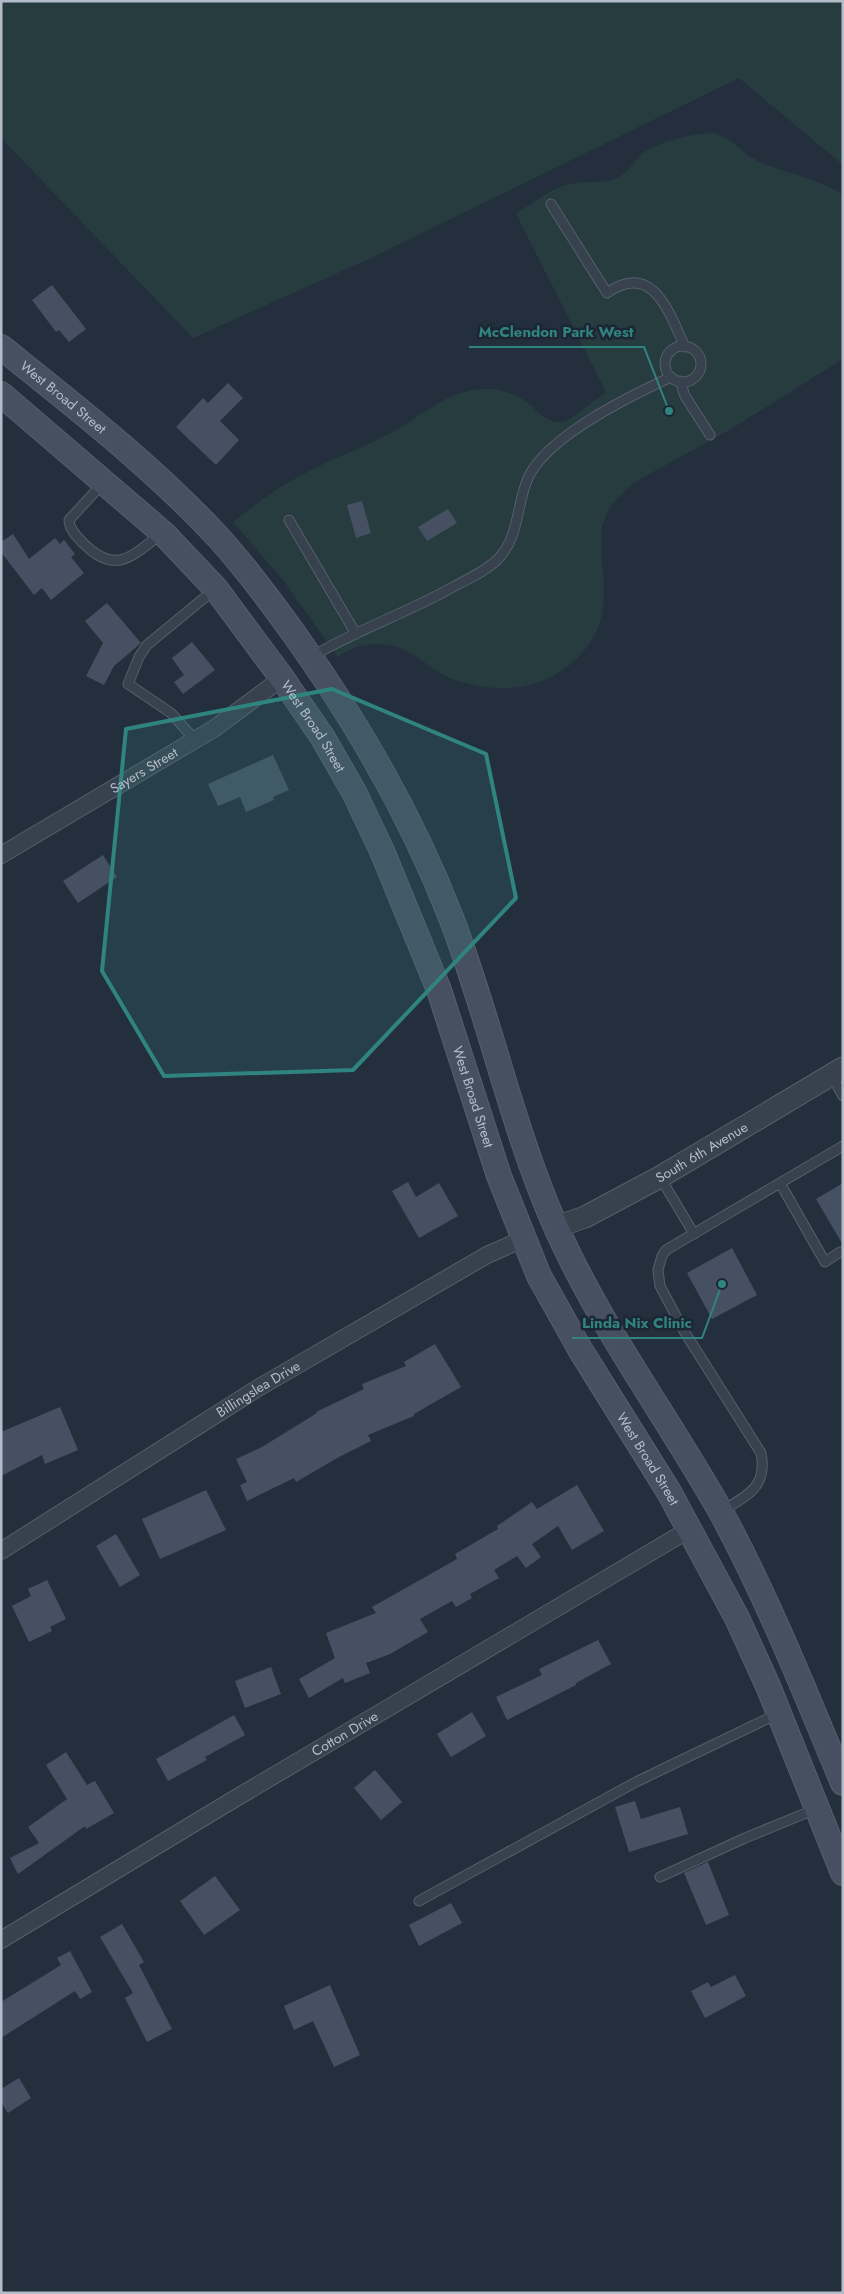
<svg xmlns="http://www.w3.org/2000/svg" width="844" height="2294" font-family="Jost,sans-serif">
<rect width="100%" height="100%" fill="#242f3e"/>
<path fill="#263c3f" d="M1,1H843V165L739,78L369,259L193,338L1,138Z
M714,133C731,138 741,152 756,160C784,174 816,177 843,195V359L731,429L633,483L610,506L602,526C598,559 610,593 599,625C592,645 576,662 558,673C526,693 487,691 452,679C437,673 426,663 414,655C392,640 359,640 338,657L283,580L233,522C258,501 285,483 315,468C340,456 366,446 391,433C421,417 446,391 482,389C496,388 511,392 522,399C538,409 547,427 567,421L606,392L516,214C532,203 551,188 570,184C586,180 603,185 619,177C629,171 633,162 641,155C654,142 695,133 714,133Z"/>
<path fill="#455162" d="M52,285L86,329L69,342L59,330L56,332L32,300Z
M228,383L243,398L220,421L239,440L216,465L176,427L203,398L208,403Z
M362,501L371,533L356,538L347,505Z
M448,509L457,523L427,541L418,527Z
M13,534L29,559L55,538L60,544L64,540L75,554L71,557L84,573L51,600L42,588L34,595L1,552V542Z
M107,603L141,643L114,666L104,685L86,676L103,643L85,621Z
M192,642L215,670L183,694L174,682L184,675L172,658Z
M273,755L289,790L273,797L274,800L246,812L240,797L218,806L208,784Z
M103,855L117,877L78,903L63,881Z
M408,1182L416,1197L439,1183L458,1216L419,1238L392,1191Z
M843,1183V1245L816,1199Z
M732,1248L757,1295L712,1319L687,1273Z
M435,1344L461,1387L414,1414V1416L368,1435L371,1441L339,1457L296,1482L294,1478L247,1501L240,1485L247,1482L236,1459L262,1447L317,1413L316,1412L364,1389L362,1384L406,1366L404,1362Z
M60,1407L78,1450L45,1464L42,1455L1,1476V1432Z
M577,1485L604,1531L572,1550L558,1526L532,1544L541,1557L526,1568L517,1556L494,1570L499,1578L470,1594L472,1598L456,1607L452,1601L420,1619L428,1632L390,1654L366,1663L370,1673L345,1683L343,1678L309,1698L299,1679L335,1658L326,1633L376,1613L372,1607L457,1559L455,1554L498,1529L497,1526L532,1502L537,1509Z
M206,1490L226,1530L160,1559L142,1519Z
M116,1534L140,1575L120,1587L96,1546Z
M47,1580L66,1619L50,1627L52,1631L29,1642L12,1606L31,1596L28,1589Z
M598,1640L611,1664L576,1683V1685L507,1720L496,1697L542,1675L539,1669Z
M271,1667L281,1694L245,1708L235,1681Z
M472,1712L486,1736L451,1757L437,1734Z
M234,1715L245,1735L205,1757L207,1760L168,1781L156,1759Z
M66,1752L87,1785L95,1781L114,1813L86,1829L85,1826L18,1874L10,1858L39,1843L28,1827L67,1799L46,1765Z
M375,1770L402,1802L381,1820L354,1788Z
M635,1801L641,1819L680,1807L688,1834L629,1852L615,1807Z
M708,1862L729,1915L706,1925L684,1873Z
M215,1876L240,1910L204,1935L180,1901Z
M451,1903L462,1923L419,1946L409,1925Z
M122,1924L144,1962L139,1965L172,2029L147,2042L125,1998L133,1993L100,1937Z
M70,1951L92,1992L80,1999L75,1991L1,2038V2002L61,1965L57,1958Z
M735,1975L746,1996L705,2018L691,1991L708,1982L711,1987Z
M330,1985L360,2055L334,2067L313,2021L294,2030L284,2006Z
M19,2078L31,2098L8,2113L1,2102V2089Z"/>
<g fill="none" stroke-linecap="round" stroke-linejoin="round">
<g stroke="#565f6c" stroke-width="11">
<path id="service" d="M551,204L607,293C653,261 669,312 685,347
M665 364a18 18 0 1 1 36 0a18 18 0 1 1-36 0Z
M680,381L685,396L710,435
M103,483L69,520C69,529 77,537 83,543C116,576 132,556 162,533
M289,520L356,634
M311,657C356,630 407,613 453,587C468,579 486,571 498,559C520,536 516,505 528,478C547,436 630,396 671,377
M195,740L171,713L128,684L139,657L147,645L215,589
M831,1075L843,1096
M660,1177L694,1234
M780,1183L825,1262L840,1252
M720,1512C746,1496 768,1488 761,1453L684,1331L660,1286L658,1270L662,1256L666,1250L843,1146
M660,1877L745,1838L816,1809
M419,1901L636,1782L777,1714"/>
</g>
<g stroke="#565f6c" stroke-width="18">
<g id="minor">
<path id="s1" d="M1,855L215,728L282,678"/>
<path id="s2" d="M1,1551L258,1388L487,1255L523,1239"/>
<path id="s3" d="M1,1940L231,1801L690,1529"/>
</g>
</g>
<g stroke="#565f6c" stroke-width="23">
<g id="tertiary">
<path id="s4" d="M556,1227L585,1217L660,1177L843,1068"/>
</g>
</g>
<g stroke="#565f6c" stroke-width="26">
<g id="secondary">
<path id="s5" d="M1,347C76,407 153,467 218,537C247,569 272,603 297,638C359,725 413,819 452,920C490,1020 512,1127 555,1225C600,1327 667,1416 721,1512C768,1599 805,1692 843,1783"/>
<path id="s6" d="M1,394L164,534L216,589L282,678L323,738L354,792L382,851L439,990L499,1176L539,1276L581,1351L669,1492L737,1618L768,1686L843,1873"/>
</g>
</g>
<use href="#service" stroke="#38414e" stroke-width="9"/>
<use href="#minor" stroke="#38414e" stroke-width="16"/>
<use href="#tertiary" stroke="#38414e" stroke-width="21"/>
<use href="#secondary" stroke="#465061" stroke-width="24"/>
</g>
<path fill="#308480" fill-opacity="0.2" stroke="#308480" stroke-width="4" stroke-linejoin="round" d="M332,689L486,754L516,898L353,1070L164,1076L102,971L126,729Z"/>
<g text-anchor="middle" stroke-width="5" stroke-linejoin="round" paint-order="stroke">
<g font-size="14" fill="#b4bcc9" stroke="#1d2633">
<text dy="5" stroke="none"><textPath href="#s5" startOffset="80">West Broad Street</textPath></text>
<text dy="5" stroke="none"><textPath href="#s6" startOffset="459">West Broad Street</textPath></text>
<text dy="5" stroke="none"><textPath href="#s1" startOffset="166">Sayers Street</textPath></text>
<text dy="5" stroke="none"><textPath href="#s6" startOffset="864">West Broad Street</textPath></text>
<text dy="5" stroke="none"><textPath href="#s4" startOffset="164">South 6th Avenue</textPath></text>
<text dy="5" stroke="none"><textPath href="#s2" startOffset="304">Billingslea Drive</textPath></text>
<text dy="5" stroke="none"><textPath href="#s6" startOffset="1268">West Broad Street</textPath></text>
<text dy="5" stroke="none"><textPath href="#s3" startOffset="401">Cotton Drive</textPath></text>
</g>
</g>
<path fill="none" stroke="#308480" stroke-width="2" d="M669 411L644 347H469M722 1284L702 1338H572"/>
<g fill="#308480" stroke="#1d2633" stroke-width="2">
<circle cx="669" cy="411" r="5"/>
<circle cx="722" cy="1284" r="5"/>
</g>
<g font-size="15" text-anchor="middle" font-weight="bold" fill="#308480" stroke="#1d2633" stroke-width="5" stroke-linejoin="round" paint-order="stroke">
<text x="556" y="337">McClendon Park West</text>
<text x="637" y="1328">Linda Nix Clinic</text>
</g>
<rect width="844" height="2294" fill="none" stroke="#b4bcc9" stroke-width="5"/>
</svg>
